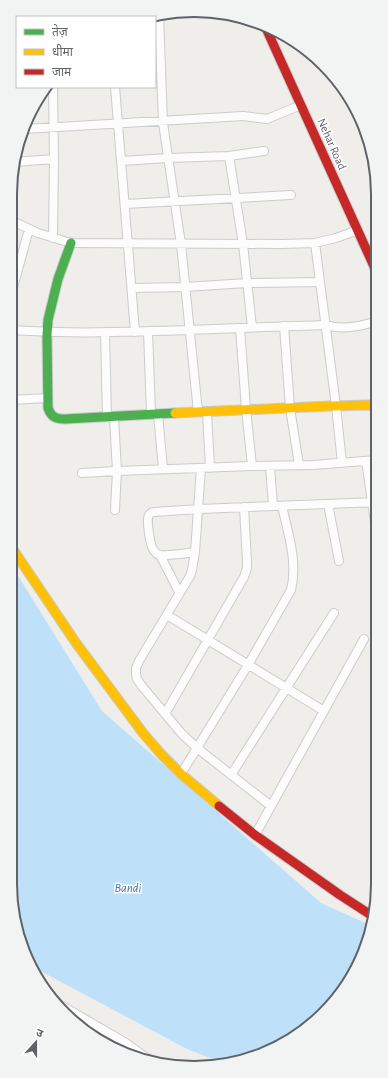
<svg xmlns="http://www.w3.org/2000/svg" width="388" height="1078" font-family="'Alegreya Sans','Noto Sans Devanagari',sans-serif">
<rect width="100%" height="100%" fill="#efeeea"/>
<path fill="#bfe0f9" d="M10,563L102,711L321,903L372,926V931L347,986L296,1037L241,1062L223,1063L187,1049L31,966L24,954L10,884Z"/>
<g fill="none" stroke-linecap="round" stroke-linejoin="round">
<g stroke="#cbcccc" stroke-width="10">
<path id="street" d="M159,15L163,123L181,244L198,412
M53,87L54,159L53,238
M115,87L135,332
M25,129L243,116L267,119L301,105
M229,156L243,244L252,327
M122,161L168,158L229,156L264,151
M14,162L54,159
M125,204L291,195
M10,220L38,233L71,243L282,244L315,243L336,238L358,230
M315,243L336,406L342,463
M132,288L185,287L247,283L320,282
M10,299L29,229
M284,326L290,408L299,465
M240,328L246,409L252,466
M10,330C44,332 79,333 113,332C184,331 255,327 326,325C341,330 362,326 377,321
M148,331L151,414
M105,332L107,417
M10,400L48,398
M207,411L210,468
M158,414L163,469
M114,417L117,471L115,510
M366,461L377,536
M270,466L273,506
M201,468L195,552L192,570L190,576L139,661L136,668V674L137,679L141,685L182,734L197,748L271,806
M82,473L117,471L252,466L313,465L377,460
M328,504L339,561
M195,552C188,553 163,557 157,554C156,553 153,550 153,549C150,544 146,519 149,515C151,512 151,513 154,512L199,509L377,502
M160,555L178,590L181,591
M167,615L324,711
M165,714L244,577L247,568V562L244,507
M181,774L248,665L291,590C298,562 288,533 282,506
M231,775L334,613
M255,835L364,639
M52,1000L126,1043L151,1061"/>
</g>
<g stroke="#cacacb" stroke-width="11">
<path id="fast" d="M71,243L58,279L48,320L47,335L48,408C51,417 56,419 65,419L175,413"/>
</g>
<g stroke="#cacacb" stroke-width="11">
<path id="slow" d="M175,413L330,406L370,405L377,407
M10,545L76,643L143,733L161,754L181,774L219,806"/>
</g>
<g stroke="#cacacb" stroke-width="11">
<path id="jam" d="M265,26L377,273
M219,806L255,835L340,895L374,917"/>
</g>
<use href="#street" stroke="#fdfcfc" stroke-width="8"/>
<use href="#fast" stroke="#4caf50" stroke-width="9"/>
<use href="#slow" stroke="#ffc107" stroke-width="9"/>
<use href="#jam" stroke="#c62828" stroke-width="9"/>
</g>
<g text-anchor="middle" stroke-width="3" stroke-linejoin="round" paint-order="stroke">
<g font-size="12" fill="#5f6368" stroke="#fff">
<text transform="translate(332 144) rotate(66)" y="4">Nehar Road</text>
</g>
<g font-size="13" font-style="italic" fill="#4174aa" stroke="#fff">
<text x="128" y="892">Bandi</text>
</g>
</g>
<path d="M0 0H388V1078H0ZM194 17H194A177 177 0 0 1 371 194V884A177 177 0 0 1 194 1061H194A177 177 0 0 1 17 884V194A177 177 0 0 1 194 17Z" fill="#f2f3f3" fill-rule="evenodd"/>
<path fill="none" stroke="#5f6368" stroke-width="2" d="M194 17H194A177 177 0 0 1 371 194V884A177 177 0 0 1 194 1061H194A177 177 0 0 1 17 884V194A177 177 0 0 1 194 17Z"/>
<rect x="16" y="16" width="140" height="72" fill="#ffffff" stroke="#bfc1c3"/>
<rect x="24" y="29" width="20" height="6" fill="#4caf50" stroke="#bfc1c3"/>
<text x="52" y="36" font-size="12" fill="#5f6368">तेज़</text>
<rect x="24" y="49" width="20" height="6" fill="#ffc107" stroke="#bfc1c3"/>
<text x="52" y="56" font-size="12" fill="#5f6368">धीमा</text>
<rect x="24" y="69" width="20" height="6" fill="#c62828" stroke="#bfc1c3"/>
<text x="52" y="76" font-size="12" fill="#5f6368">जाम</text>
<g transform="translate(36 1042) rotate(21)" stroke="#ffffff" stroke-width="3" paint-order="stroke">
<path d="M0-3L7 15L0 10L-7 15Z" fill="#5f6368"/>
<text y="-6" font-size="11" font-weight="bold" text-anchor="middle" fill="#5f6368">उ</text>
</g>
</svg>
